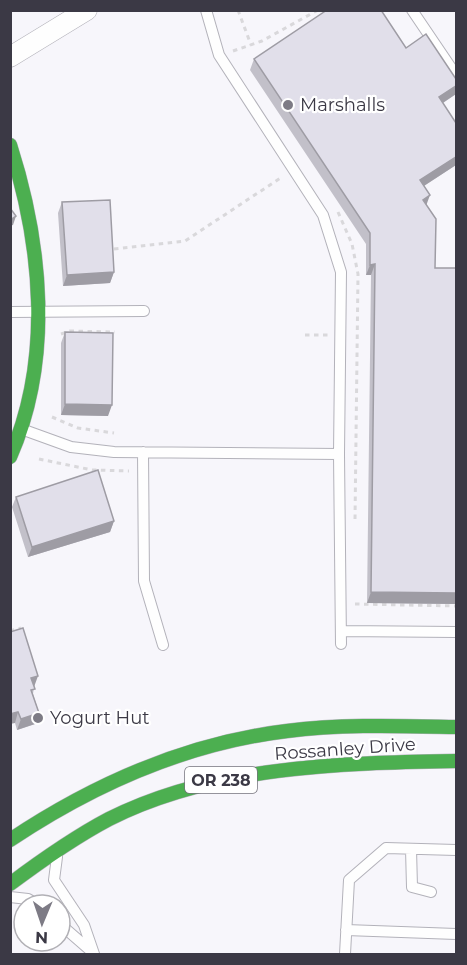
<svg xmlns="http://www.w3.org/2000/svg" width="467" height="965" font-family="Montserrat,sans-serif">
<rect width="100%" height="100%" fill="#f7f6fb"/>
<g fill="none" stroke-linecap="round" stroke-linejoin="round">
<g stroke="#b3b2ba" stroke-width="12">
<path id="lane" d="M412,10L456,75
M10,312L144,311
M24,430L71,447L114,452L339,454L341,272L323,215L219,55L206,10
M143,452L144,581L163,645
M339,454L341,644
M341,631L456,632
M411,849L412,887L431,892
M57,857L54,880L84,925L94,954
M10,897L28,899L38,905
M60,924L91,951
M346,930L456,934
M345,954L349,880L386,848L456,850"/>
</g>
<g stroke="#b3b2ba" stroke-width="21">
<path id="street" d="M10,57L87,10"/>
</g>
<g stroke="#b3b2ba" stroke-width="15">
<path id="fast" d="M10,145C42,245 53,359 10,457
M10,840C94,784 187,743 287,731C343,724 400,726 456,727
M10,884C42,860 73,838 109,819C214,766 340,763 456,761"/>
</g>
<path stroke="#d9d8db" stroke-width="3" stroke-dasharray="4.5 4.5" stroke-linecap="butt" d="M238,10L251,45
M233,51L262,41L318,10
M338,212L352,244L358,274L355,520
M114,249L185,241L282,177
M61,334L70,331L115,332
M305,335H328
M52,417L78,428L114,433
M39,459L92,470L129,471
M355,604L456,606
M10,631L21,628"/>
<use href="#lane" stroke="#fefefe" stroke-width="10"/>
<use href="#street" stroke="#fefefe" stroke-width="20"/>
<use href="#fast" stroke="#4caf50" stroke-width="14"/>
</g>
<path fill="#c2c0c9" d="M406,48L456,94L443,103L456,123V165L424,186L435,268L456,604L367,603L371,275H366V244L250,70L254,59Z
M62,202L114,272L110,283L63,286L58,213Z
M65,332L108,416L61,415V343Z
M16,497L114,521L110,532L28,557L12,507Z
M10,632L34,687L33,694L39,713L35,724L17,730L15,723Z"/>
<path fill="#9e9ca4" d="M456,86V94L435,108L439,97Z
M456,157V165L416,191L420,180Z
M430,195L426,206L423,200Z
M16,216L13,225L10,226V220Z
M375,264L371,275H366L370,265Z
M114,272L110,283L63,286L67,275Z
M65,404L112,405L108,416L61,415Z
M114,521L110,532L28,557L32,547Z
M371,592L456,593V604L367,603Z
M38,676L34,687L27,689L31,678Z
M18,712L15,723L10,724V714Z
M39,713L35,724L17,730L21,719Z"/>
<path fill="#e1dfea" stroke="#9e9ca4" stroke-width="1.5" d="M327,10H381L406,48L426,34L456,79V86L439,97L456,123V157L420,180L430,195L423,200L436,219L435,268H456V593L371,592L375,264L370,265V233L254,59Z
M110,200L114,272L67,275L62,202Z
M10,208L16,216L10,220Z
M65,332L113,333L112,405L65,404Z
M98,470L114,521L32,547L16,497Z
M23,628L38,676L31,678L35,689L31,690L39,713L21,719L18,712L10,714V632Z"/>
<g fill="#7d7b85" stroke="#fff" stroke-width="2">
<circle cx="288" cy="105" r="6"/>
<circle cx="38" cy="718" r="6"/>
</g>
<g text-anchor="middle" stroke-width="4.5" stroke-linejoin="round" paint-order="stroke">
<rect fill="#fff" stroke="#76747d" stroke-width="1.5" x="185" y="767" width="72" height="26" rx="4.5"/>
<g font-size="16" font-weight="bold" fill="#3b3945">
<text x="221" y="786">OR 238</text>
</g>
<g font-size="18" fill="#3b3945" stroke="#fff" text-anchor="start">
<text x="300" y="111">Marshalls</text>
<text x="50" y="724">Yogurt Hut</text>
</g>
<g font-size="18" fill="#3b3945" stroke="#fff">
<text transform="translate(345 749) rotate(-4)" y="6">Rossanley Drive</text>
</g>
</g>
<rect width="467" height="965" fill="none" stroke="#3b3945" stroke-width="24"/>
<g transform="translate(42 923) rotate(182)"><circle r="28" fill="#ffffff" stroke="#b1b0b5" stroke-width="1.5"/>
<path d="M0-4.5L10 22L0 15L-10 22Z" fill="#7d7b85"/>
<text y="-9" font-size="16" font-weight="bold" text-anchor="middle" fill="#3b3945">N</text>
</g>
</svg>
